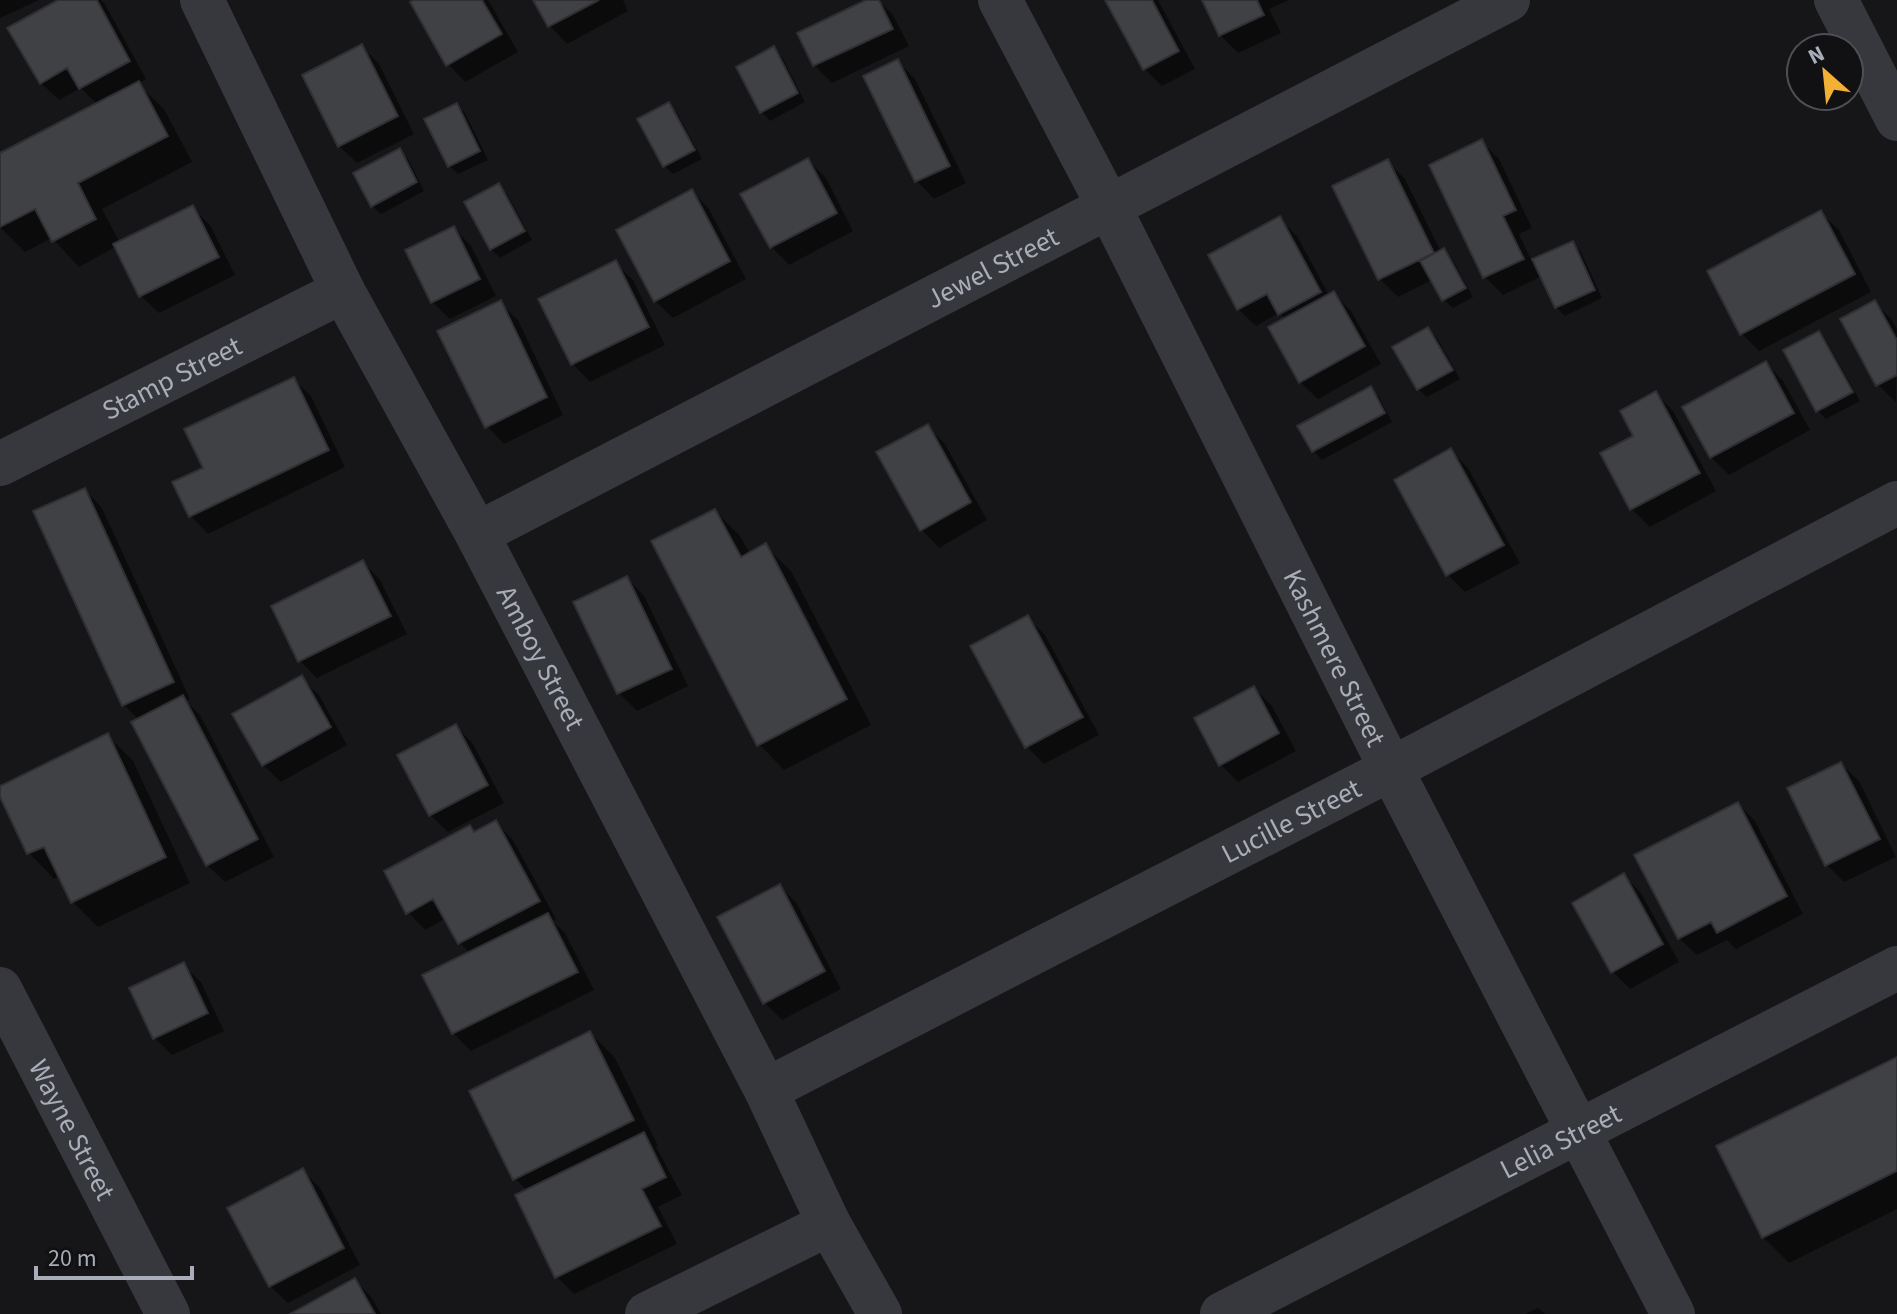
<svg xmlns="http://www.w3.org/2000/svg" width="1897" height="1314" font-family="'Source Sans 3',sans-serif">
<rect width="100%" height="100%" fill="#161618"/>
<path fill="#0007" d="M0,0H39L0,18Z
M63,0H101L105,4L146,79L138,84L164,109L192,162L102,209L120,243L192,208L210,225L235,275L159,313L141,296L117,246L79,267L52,238L25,252L0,227V155L98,105L81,88L59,100L41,83Z
M418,0H488L518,52L465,82L448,64Z
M535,0H623L628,11L567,44L550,26Z
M871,0H878L893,15L909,46L832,83L814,65Z
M1107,0H1158L1195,69L1162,86L1145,69Z
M1204,0H1289L1269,9L1281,33L1238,53L1220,35Z
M362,47L379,64L414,134L357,163L339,146Z
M773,49L782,57L805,102L770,121L762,112L738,68Z
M897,61L915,79L966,183L934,199L917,181Z
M668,104L677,113L702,159L673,174L665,166Z
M457,105L465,113L488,160L458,174L449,166Z
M1482,142L1499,159L1532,228L1519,234L1532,262L1572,243L1581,252L1602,298L1565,316L1556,307L1542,276L1503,295L1485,277L1432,166Z
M400,151L408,159L424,191L381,214L372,206Z
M808,160L826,178L853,231L789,265L772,247L743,194Z
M1387,161L1405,179L1441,252L1444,250L1452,259L1473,297L1453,308L1444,300L1432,280L1398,297L1380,279L1335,187Z
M499,186L507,194L532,240L500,258L491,249Z
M692,191L709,209L746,279L673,318L655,301Z
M1821,213L1839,230L1871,292L1759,351L1742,334Z
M1279,219L1297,236L1329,295L1333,293L1351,311L1381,364L1318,399L1300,382L1286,319L1279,313L1256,326L1238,309Z
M454,228L471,246L496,296L450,319L432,302Z
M615,263L633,280L665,345L590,382L573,364Z
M1874,302L1892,320L1897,329L1896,402L1878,385Z
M500,303L518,320L563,415L504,444L487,426Z
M1428,329L1437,338L1460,379L1427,397L1418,389Z
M1819,333L1827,342L1860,401L1826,419L1818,411Z
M1766,363L1783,381L1810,430L1729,475L1711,457Z
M293,379L311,396L345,467L208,534L191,516Z
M1370,389L1379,397L1392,422L1322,460L1314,451Z
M1656,394L1673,411L1716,491L1650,527L1632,509L1602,454L1636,437Z
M927,426L945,444L987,520L939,548L922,530L879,453Z
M1451,451L1468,468L1520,563L1465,592L1448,575Z
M85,490L102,508L190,699L186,701L200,715L274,857L225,882L207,865L139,720L124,705Z
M715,511L740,536L750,554L765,546L791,571L871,725L784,770L759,744Z
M363,562L380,580L407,634L317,678L300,661Z
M627,578L644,596L688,686L637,711L619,693L575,603Z
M1027,617L1045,635L1099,735L1044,764L1027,747Z
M301,678L319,695L347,745L281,782L263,765Z
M1254,688L1272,706L1296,751L1238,782L1221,765Z
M456,726L473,744L504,803L448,832L430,815Z
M108,736L133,761L190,883L98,927L73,902L60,876L54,879L29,853L0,788Z
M1841,764L1859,781L1896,857L1844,882L1827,865Z
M1738,804L1755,821L1803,914L1736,949L1727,940L1697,955L1679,938Z
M496,823L513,840L556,919L553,921L565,933L594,990L471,1051L453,1033L471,954L460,943L446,918L425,930L408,912L470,827L476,833Z
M1624,876L1641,893L1679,962L1630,989L1613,972Z
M780,886L797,904L841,989L782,1020L765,1003Z
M183,965L201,982L224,1031L172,1055L155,1038Z
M590,1033L615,1058L658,1146L656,1147L682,1195L658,1207L677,1244L574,1294L557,1277L528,1191L515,1179Z
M1897,1059V1209L1789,1263L1763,1237Z
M302,1170L320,1188L360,1265L288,1303L270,1286Z
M355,1280L372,1298L381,1314H294Z
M1538,1308L1545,1314H1525Z"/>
<path fill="#404145" stroke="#303034" stroke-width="2" d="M58,0H97L130,61L79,89L67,68L40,84L7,28Z
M414,0H482L502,34L446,66L410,2Z
M533,0H599L548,27Z
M866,0H879L893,29L813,66L797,33Z
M1105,0H1152L1179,51L1143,70Z
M1202,0H1257L1264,15L1219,36Z
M362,44L398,116L338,147L302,75Z
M774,46L798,93L760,113L736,67Z
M898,59L950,166L915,182L863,76Z
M139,81L168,136L78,183L96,219L52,242L35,209L0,227V153Z
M669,102L695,150L663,167L637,119Z
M457,103L480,151L448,167L424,119Z
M1482,139L1516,210L1503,216L1524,259L1483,278L1429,165Z
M400,148L417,182L371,207L353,173Z
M808,158L837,213L770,248L740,194Z
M1388,159L1434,253L1378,280L1332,186Z
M499,183L525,231L490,250L464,202Z
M692,189L730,261L654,302L616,230Z
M193,205L219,257L139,297L113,244Z
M1821,210L1855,274L1740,335L1707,271Z
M1280,216L1321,292L1278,315L1267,294L1237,310L1208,255Z
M454,226L480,279L431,303L405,250Z
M1573,241L1595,290L1555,308L1532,259Z
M1444,248L1466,288L1442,301L1420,261Z
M616,260L649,327L571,365L538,299Z
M1334,291L1365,346L1299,383L1268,327Z
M501,300L547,397L485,428L437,331Z
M1875,300L1897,340V375L1876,386L1840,319Z
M1428,327L1453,370L1417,390L1392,347Z
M1819,331L1853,392L1816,412L1783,350Z
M1766,361L1794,413L1710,458L1682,407Z
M294,377L329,450L189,517L172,482L203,468L184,429Z
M1371,386L1385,413L1312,452L1297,426Z
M1656,391L1700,473L1630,510L1600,453L1633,436L1620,411Z
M928,424L971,502L920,531L876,452Z
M1451,448L1504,545L1446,576L1394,480Z
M85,488L174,682L122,706L33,511Z
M715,509L741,557L766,543L847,699L757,746L651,541Z
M363,560L391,616L298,662L271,606Z
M627,576L672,669L617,694L573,602Z
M1028,615L1083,717L1025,748L970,646Z
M302,675L331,727L262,766L232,714Z
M1254,686L1279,733L1219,766L1194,718Z
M183,695L258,839L206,866L131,722Z
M456,724L488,785L429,816L397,755Z
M108,733L166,857L71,903L44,847L27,854L0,797V786Z
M1841,762L1880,839L1825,866L1787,788Z
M1738,802L1787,896L1717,933L1711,922L1678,939L1634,855Z
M496,820L540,901L458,944L433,899L406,914L384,871L470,825L474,832Z
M1624,873L1663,944L1611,973L1572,903Z
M780,884L825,971L763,1004L717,917Z
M548,913L578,972L452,1034L422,975Z
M184,962L208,1013L153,1039L129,988Z
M590,1031L634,1120L513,1180L469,1091Z
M1897,1057V1171L1762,1238L1716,1146Z
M644,1132L666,1177L642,1189L661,1226L555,1278L515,1195Z
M303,1168L344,1248L269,1287L227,1208Z
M355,1278L375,1314H290Z"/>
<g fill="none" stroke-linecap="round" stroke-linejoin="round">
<g stroke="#37383d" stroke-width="44">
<path id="s1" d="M202,0L343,291L477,534L766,1090L829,1224L880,1314"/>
<path id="s2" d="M1000,0L1109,207L1391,769L1673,1314"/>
<path d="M1836,0L1897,119"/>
<path id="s3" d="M0,464L343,291"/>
<path id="s4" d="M477,534L1508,0"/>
<path id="s5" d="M0,989L168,1314"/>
<path id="s6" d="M766,1090L1391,769L1897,503"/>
<path d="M647,1314L829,1224"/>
<path id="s7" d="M1222,1314L1897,968"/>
</g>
</g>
<g text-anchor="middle" stroke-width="6" stroke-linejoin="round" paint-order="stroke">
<g font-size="28" fill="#a8adb8" stroke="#111113">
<text dy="10" stroke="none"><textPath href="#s4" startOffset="580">Jewel Street</textPath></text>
<text dy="10" stroke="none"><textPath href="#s3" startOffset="192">Stamp Street</textPath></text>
<text dy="10" stroke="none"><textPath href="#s1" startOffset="740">Amboy Street</textPath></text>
<text dy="10" stroke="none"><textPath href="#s2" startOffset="738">Kashmere Street</textPath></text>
<text dy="10" stroke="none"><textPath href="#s6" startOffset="590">Lucille Street</textPath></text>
<text dy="10" stroke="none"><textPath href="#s5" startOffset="158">Wayne Street</textPath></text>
<text dy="10" stroke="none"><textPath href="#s7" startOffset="380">Lelia Street</textPath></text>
</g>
</g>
<g transform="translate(1825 72) rotate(333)"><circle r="38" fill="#111113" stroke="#4d4f55" stroke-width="2"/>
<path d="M0-6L14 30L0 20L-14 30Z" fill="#f2b134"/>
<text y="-12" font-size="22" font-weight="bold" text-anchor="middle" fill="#a8adb8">N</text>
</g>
<path d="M36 1266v12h156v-12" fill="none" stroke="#a8adb8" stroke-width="4"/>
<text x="48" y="1266" font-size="24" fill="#a8adb8" stroke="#111113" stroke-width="6" paint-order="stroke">20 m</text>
</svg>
